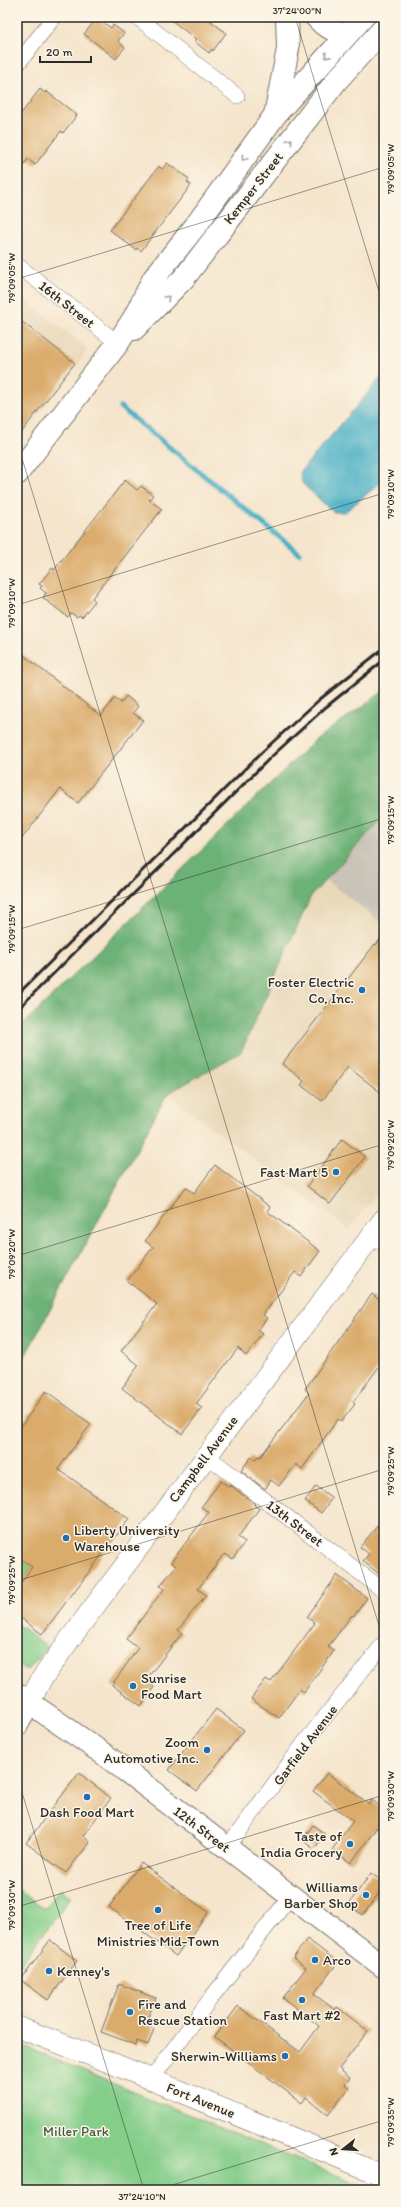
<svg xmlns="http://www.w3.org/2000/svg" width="401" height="2207" font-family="Itim,sans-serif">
<rect width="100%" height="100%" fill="#fcf5e5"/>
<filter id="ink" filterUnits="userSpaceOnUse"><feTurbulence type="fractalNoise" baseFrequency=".025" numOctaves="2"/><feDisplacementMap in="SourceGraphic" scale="8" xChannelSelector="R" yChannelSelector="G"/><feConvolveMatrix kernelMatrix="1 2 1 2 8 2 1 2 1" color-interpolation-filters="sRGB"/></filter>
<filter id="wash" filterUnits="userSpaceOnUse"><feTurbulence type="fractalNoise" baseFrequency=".012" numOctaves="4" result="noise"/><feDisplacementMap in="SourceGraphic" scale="16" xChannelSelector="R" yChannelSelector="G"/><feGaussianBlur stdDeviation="0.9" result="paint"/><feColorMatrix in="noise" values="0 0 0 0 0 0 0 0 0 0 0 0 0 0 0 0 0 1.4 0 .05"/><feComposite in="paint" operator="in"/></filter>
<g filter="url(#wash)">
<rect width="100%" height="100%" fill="#f5e5cc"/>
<path fill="#e9d9ba" d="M17,294L87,348L83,357L17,442Z
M325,880L384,924V1183L349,1230L167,1094L241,1052L311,896Z"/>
<path fill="#c9c3b8" d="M384,805V924L316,873Z"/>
<path fill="#85ce8a" stroke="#587c5a" d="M17,1556L33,1566L17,1588Z
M17,1624L48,1647L29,1669H23L17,1664Z
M18,1889L45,1909L60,1889L71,1897L17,1969Z
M17,2044L373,2190H17Z"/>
<path fill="#6cb176" stroke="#4c6e50" d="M384,691V816L311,896L241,1052L167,1094L17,1371V1030L315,740Z"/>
<path fill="#47afc6" stroke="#396d78" d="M384,374V480L345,512H333L302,483L300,472Z"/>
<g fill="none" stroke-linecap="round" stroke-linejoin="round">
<path stroke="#47afc6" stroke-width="5" d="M120,407L299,553
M383,573L384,572"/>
</g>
<g id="blocks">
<path fill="#daab6b" d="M167,17H206L226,33L213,51L212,49L209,53L194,41L196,39Z
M97,18L111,28L113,25L124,33L118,41L125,47L116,59L84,34Z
M40,89L45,93L46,91L77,115L63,133L61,131L35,165L28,159L17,174V119Z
M167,163L189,179L187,182L191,185L141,251L137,248L136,250L110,230L159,166L162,169Z
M17,318L75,363L17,438Z
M125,480L137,490L141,486L153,495L149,500L162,509L92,598L95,601L82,617L79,615L77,617L71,613L68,617L43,598L46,593L40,588L42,586L39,584L52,568L54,570Z
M17,650L101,716L115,698L121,703L126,696L138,706L133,713L143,720L78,803L60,789L17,845Z
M384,934V1095L348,1067L322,1101L301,1085L304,1081L282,1064L375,944L376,945Z
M342,1139L365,1157L330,1204L307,1186Z
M215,1165L270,1207L267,1211L320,1251L301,1277L295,1272L263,1315L267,1318L258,1330L263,1334L246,1356L238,1348L196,1404L202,1408L182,1434L122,1388L139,1365L121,1351L157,1304L127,1281L153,1247L145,1241L186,1187L194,1193Z
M372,1294L384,1304V1360L353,1402L355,1404L341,1422L338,1419L302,1469L296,1464L279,1486L271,1480L265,1489L241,1471L251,1457L255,1460L258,1456L260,1457L309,1393L305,1389Z
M46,1391L91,1424L58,1469L129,1519L42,1634L17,1615V1588L32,1567L17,1556V1432Z
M221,1481L229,1487L230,1485L255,1504L254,1505L259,1509L238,1537L245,1542L233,1559L225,1554L223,1555L198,1589L206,1595L178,1630L182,1633L145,1681L154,1687L141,1706L112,1685L138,1648L126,1639L164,1589L160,1586L176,1566L171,1562L209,1512L201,1507Z
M316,1486L332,1498L321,1513L305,1501Z
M384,1518V1578L363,1561L369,1554L360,1547Z
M337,1575L367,1598L354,1616L352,1615L328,1647L334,1651L304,1692L300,1689L279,1718L251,1699L266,1679L271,1682L315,1623L307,1617Z
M216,1709L244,1730L197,1791L169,1770Z
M79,1773L111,1798L83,1836L90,1842L66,1873L26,1843Z
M327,1773L369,1804L372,1800L384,1809V1832L377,1827L351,1863L332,1850L353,1821L313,1791Z
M313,1825L325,1834L314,1849L302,1840Z
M141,1863L208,1912L176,1956L109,1907Z
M371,1873L384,1883V1886L363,1915L348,1905Z
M307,1939L338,1962L314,1994L335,2010L337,2007L368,2031L339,2069L350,2078L345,2084L349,2088L328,2115L306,2097L302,2103L215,2037L238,2006L300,2052L319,2026L283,1998L306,1968L293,1958Z
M50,1940L77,1961L48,2000L21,1980Z
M119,1984L156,1998L145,2025L154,2029L148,2045L137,2041L136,2045L101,2032Z"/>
</g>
</g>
<g filter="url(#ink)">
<use href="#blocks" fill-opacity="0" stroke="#726c63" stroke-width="1"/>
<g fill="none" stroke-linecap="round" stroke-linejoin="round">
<g stroke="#726c63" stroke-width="16">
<path id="street" d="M137,17L237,96
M17,65L54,17
M17,265L118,343
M372,1235L384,1244
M206,1455L384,1591
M227,1848L305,1742L384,1643
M151,2080L211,1998L290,1897"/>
</g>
<g stroke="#726c63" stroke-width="22">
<path id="secondary" d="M29,1703L41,1680L67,1643L384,1219
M17,2027L114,2064L384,2176"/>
</g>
<g stroke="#726c63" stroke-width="24">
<path id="primary" d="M134,329L184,278L337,80L384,28
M17,474L118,343L134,318L154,278L197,224L275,115L363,17
M17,1694L105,1755L384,1967
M17,1725L29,1703"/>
</g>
<g stroke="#726c63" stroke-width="24">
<path id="highway" d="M316,17L323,24L344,36
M275,115L288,49L287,17"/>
</g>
<use href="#street" stroke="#fff" stroke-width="15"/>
<use href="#secondary" stroke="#fff" stroke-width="21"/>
<use href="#primary" stroke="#fff" stroke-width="22"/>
<use href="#highway" stroke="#fff" stroke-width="22"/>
<path stroke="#2b2b2b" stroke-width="3" d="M17,995L263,751L319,700L384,648
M17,1010L271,757L326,707L384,660"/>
</g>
<defs><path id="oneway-chevron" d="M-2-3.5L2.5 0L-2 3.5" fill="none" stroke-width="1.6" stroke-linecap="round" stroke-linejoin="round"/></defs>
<g stroke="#a0a0a0">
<use href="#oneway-chevron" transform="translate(327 56) rotate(131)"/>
<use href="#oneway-chevron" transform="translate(290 141) rotate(-52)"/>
<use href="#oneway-chevron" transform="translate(244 158) rotate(126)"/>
<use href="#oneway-chevron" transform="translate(167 298) rotate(-45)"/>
</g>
</g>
<path fill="none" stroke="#2b2b2b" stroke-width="1" stroke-opacity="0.45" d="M295,17L384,308M17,279L384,167M17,442L384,1642M17,605L384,493M17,930L384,818M17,1256L384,1144M17,1581L384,1469M17,1776L144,2190M17,1907L384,1795M156,2190L384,2120"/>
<g fill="#1f6fb2" stroke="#fcf5e5" stroke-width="1.5">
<circle cx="362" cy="990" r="4"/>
<circle cx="336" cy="1172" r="4"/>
<circle cx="66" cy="1538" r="4"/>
<circle cx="133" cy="1686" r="4"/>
<circle cx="207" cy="1750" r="4"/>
<circle cx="87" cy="1797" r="4"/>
<circle cx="350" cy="1844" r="4"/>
<circle cx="366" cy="1895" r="4"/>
<circle cx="158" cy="1910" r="4"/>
<circle cx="315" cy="1960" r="4"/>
<circle cx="49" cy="1971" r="4"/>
<circle cx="302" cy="2000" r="4"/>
<circle cx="130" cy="2012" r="4"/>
<circle cx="285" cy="2056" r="4"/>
</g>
<g text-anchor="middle" stroke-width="3" stroke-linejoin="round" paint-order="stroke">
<g font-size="14" fill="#2b2b2b" stroke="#fcf5e5">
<text transform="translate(253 188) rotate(-52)" y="5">Kemper Street</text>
<text transform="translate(67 304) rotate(38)" y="5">16th Street</text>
<text transform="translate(203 1459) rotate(-53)" y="5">Campbell Avenue</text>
<text transform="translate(295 1523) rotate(37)" y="5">13th Street</text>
<text transform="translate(305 1745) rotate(-53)" y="5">Garfield Avenue</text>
<text transform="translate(202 1829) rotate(37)" y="5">12th Street</text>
<text transform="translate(201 2100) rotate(22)" y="5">Fort Avenue</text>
</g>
<g font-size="14" fill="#2b2b2b" stroke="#fcf5e5" text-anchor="end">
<text x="354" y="987">Foster Electric<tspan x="354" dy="16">Co, Inc.</tspan></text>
<text x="328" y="1177">Fast Mart 5</text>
<text x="74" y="1535" text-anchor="start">Liberty University<tspan x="74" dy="16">Warehouse</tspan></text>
<text x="141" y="1683" text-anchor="start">Sunrise<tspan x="141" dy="16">Food Mart</tspan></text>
<text x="199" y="1747">Zoom<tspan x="199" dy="16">Automotive Inc.</tspan></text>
<text x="87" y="1817" text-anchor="middle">Dash Food Mart</text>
<text x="342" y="1841">Taste of<tspan x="342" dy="16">India Grocery</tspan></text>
<text x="358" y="1892">Williams<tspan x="358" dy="16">Barber Shop</tspan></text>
<text x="158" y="1930" text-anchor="middle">Tree of Life<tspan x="158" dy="16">Ministries Mid-Town</tspan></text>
<text x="323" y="1965" text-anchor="start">Arco</text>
<text x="57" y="1976" text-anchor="start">Kenney's</text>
<text x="138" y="2009" text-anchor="start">Fire and<tspan x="138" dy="16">Rescue Station</tspan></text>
<text x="302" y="2020" text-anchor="middle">Fast Mart #2</text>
<text x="277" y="2061">Sherwin-Williams</text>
</g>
<g font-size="14" fill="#465c48" stroke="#fcf5e5">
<text x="76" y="2136">Miller Park</text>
</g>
</g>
<rect width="401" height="2207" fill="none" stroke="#fcf5e5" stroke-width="44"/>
<g transform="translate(343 2149) rotate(253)" stroke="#fcf5e5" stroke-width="3" paint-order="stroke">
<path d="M0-3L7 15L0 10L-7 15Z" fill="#2b2b2b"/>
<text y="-6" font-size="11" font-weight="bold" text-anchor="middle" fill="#2b2b2b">N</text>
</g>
<path d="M40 56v6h51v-6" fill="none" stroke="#2b2b2b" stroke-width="2"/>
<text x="46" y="56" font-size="12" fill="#2b2b2b" stroke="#fcf5e5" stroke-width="3" paint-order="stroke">20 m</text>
<rect x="22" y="22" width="357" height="2163" fill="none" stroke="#2b2b2b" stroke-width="1.5"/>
<g font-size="10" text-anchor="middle" fill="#2b2b2b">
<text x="297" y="14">37°24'00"N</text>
<text transform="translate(390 169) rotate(-90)" y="4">79°09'05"W</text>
<text transform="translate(11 278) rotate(-90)" y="4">79°09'05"W</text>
<text transform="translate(390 494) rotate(-90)" y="4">79°09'10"W</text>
<text transform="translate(11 603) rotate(-90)" y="4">79°09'10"W</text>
<text transform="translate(390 820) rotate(-90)" y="4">79°09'15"W</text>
<text transform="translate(11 929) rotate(-90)" y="4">79°09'15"W</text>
<text transform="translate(390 1145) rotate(-90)" y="4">79°09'20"W</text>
<text transform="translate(11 1254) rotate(-90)" y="4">79°09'20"W</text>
<text transform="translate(390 1471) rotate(-90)" y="4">79°09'25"W</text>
<text transform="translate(11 1580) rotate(-90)" y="4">79°09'25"W</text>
<text transform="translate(390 1796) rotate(-90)" y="4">79°09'30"W</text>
<text transform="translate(11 1905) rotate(-90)" y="4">79°09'30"W</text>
<text transform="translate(390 2122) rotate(-90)" y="4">79°09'35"W</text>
<text x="142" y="2200">37°24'10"N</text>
</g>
</svg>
